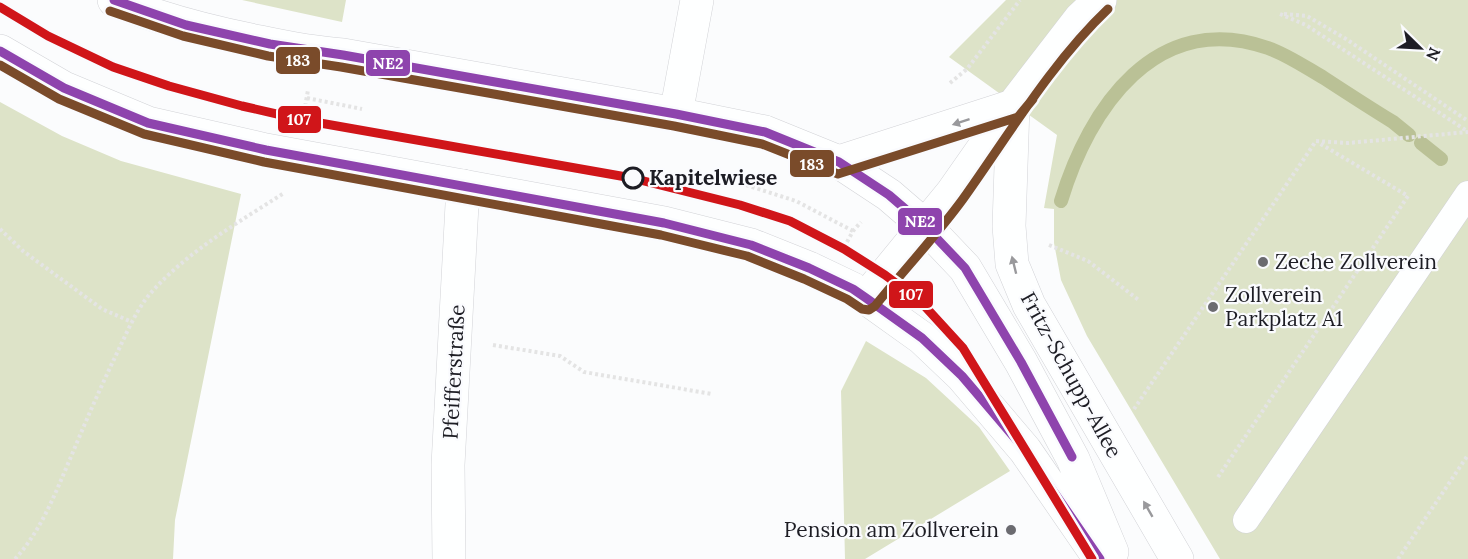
<svg xmlns="http://www.w3.org/2000/svg" width="1468" height="559" font-family="Lora,serif">
<rect width="100%" height="100%" fill="#fbfcfd"/>
<path fill="#dde3c8" d="M242,0H346L342,22Z
M1006,0H1468V559H1220L1087,336L1061,280L1054,243V209L1044,208L1057,135L949,57Z
M0,102L62,136L121,161L241,194L175,520L173,559H0Z
M866,341L926,378L979,427L1010,471L865,559H845L841,391Z"/>
<g fill="none" stroke-linecap="round" stroke-linejoin="round">
<path stroke="#bac196" stroke-width="14" d="M1421,143L1441,159
M1061,201C1089,108 1156,9 1268,48C1288,55 1305,67 1324,78C1347,93 1370,108 1393,122L1409,135"/>
<g stroke="#d2d3d7" stroke-width="27">
<path id="lane" d="M1246,520L1468,194"/>
</g>
<g stroke="#d2d3d7" stroke-width="34">
<path id="street" d="M1013,106L1009,226L1012,264L1029,305L1177,559
M676,114L697,0
M839,162L1013,106
M866,298L952,193L1013,106L1080,19L1100,0
M449,559L448,465L463,186"/>
</g>
<g stroke="#d2d3d7" stroke-width="34">
<path id="secondary" d="M114,0C161,20 210,32 260,42C288,48 315,53 343,55L676,114L765,132L839,162L889,195L925,226L965,268L1021,362L1073,459L1112,552
M0,51L64,88L148,123L266,150L664,223L751,245L809,268L853,289L866,298L922,338L962,376L1025,450L1100,559"/>
</g>
<path stroke="#e4e4e4" stroke-width="4" stroke-dasharray="3 3" stroke-linecap="butt" d="M1280,14L1306,25L1467,131
M1284,14L1307,16L1346,39L1468,121
M950,83L967,69L1020,0
M307,98L362,109
M303,118L308,90
M746,185L796,201L853,231
M0,229L23,251L102,309L132,322
M847,242L853,231L861,222
M1049,245L1088,261L1140,301
M493,345L560,356L584,372L712,394
M1134,409L1316,141L1348,143L1468,132
M1218,477L1408,196L1319,143
M15,559C41,531 55,494 70,459C85,423 101,386 118,351C127,332 136,311 149,295C185,253 239,222 284,193
M1398,559L1468,455"/>
<use href="#lane" stroke="#feffff" stroke-width="26"/>
<use href="#street" stroke="#feffff" stroke-width="33"/>
<use href="#secondary" stroke="#feffff" stroke-width="33"/>
<g stroke="#fafbfe" stroke-width="14">
<path id="bus-1" d="M114,0L186,25L270,44L343,55L676,114L765,132L839,162L889,195L925,226L965,268L1021,362L1072,457
M0,51L64,88L148,123L266,150L664,223L751,245L809,268L853,289L866,298L922,338L962,376L1025,450L1100,559"/>
</g>
<g stroke="#fafbfe" stroke-width="14">
<path id="bus-2" d="M110,11L183,36L268,56L341,67L674,126L762,144L838,174L1018,117L1033,99
M0,65L59,99L144,134L264,162L661,235L747,256L804,279L847,299L862,309L869,310L875,306C904,270 936,236 963,199C1008,136 1052,62 1108,9"/>
</g>
<use href="#bus-1" stroke="#8e44ad" stroke-width="9"/>
<use href="#bus-2" stroke="#7a4b2a" stroke-width="9"/>
<g stroke="#fafbfe" stroke-width="14">
<path id="tram-1" d="M0,7L48,36L113,67L169,86L242,106L303,120L632,178L740,205L790,221L844,249L885,275L920,301L963,348L1092,559"/>
</g>
<use href="#tram-1" stroke="#d01519" stroke-width="9"/>
</g>
<defs><path id="oneway-solid" d="M-6-.8H1V-3.2L6.5 0L1 3.2V.8H-6Z" transform="scale(1.5)"/></defs>
<g fill="#99999c">
<use href="#oneway-solid" transform="translate(961 122) rotate(162)"/>
<use href="#oneway-solid" transform="translate(1014 265) rotate(-104)"/>
<use href="#oneway-solid" transform="translate(1148 509) rotate(-120)"/>
</g>
<circle fill="#fafbfe" stroke="#1d1d24" stroke-width="3" cx="633" cy="178" r="10"/>
<g fill="#6b6b70" stroke="#fafbfe" stroke-width="2">
<circle cx="1263" cy="262" r="6"/>
<circle cx="1213" cy="307" r="6"/>
<circle cx="1011" cy="530" r="6"/>
</g>
<g text-anchor="middle" stroke-width="4.5" stroke-linejoin="round" paint-order="stroke">
<g font-size="21" font-weight="bold" fill="#1d1d24" stroke="#fafbfe" text-anchor="start">
<text x="649" y="185">Kapitelwiese</text>
</g>
<g font-size="21" fill="#1d1d24" stroke="#fafbfe" text-anchor="start">
<text x="1275" y="269">Zeche Zollverein</text>
<text x="1225" y="302">Zollverein<tspan x="1225" dy="24">Parkplatz A1</tspan></text>
<text x="999" y="537" text-anchor="end">Pension am Zollverein</text>
</g>
<g font-size="21" fill="#1d1d24" stroke="#fafbfe">
<text transform="translate(454 372) rotate(-87)" y="7">Pfeifferstraße</text>
<text transform="translate(1071 375) rotate(61)" y="7">Fritz-Schupp-Allee</text>
</g>
</g>
<g stroke="#fafbfe" stroke-width="2">
<rect x="275" y="46" width="46" height="29" rx="6" fill="#7a4b2a"/>
<rect x="365" y="49" width="46" height="28" rx="6" fill="#8e44ad"/>
<rect x="277" y="105" width="45" height="29" rx="6" fill="#d01519"/>
<rect x="789" y="149" width="46" height="29" rx="6" fill="#7a4b2a"/>
<rect x="897" y="207" width="46" height="29" rx="6" fill="#8e44ad"/>
<rect x="888" y="280" width="46" height="29" rx="6" fill="#d01519"/>
</g>
<g font-size="16" text-anchor="middle" font-weight="bold" fill="#fff">
<text x="298" y="66">183</text>
<text x="388" y="69">NE2</text>
<text x="299" y="125">107</text>
<text x="812" y="170">183</text>
<text x="920" y="227">NE2</text>
<text x="911" y="300">107</text>
</g>
<g transform="translate(1420 48) rotate(114)" stroke="#fafbfe" stroke-width="4.5" paint-order="stroke">
<path d="M0-4.5L10 22L0 15L-10 22Z" fill="#1d1d24"/>
<text y="-9" font-size="16" font-weight="bold" text-anchor="middle" fill="#1d1d24">N</text>
</g>
</svg>
